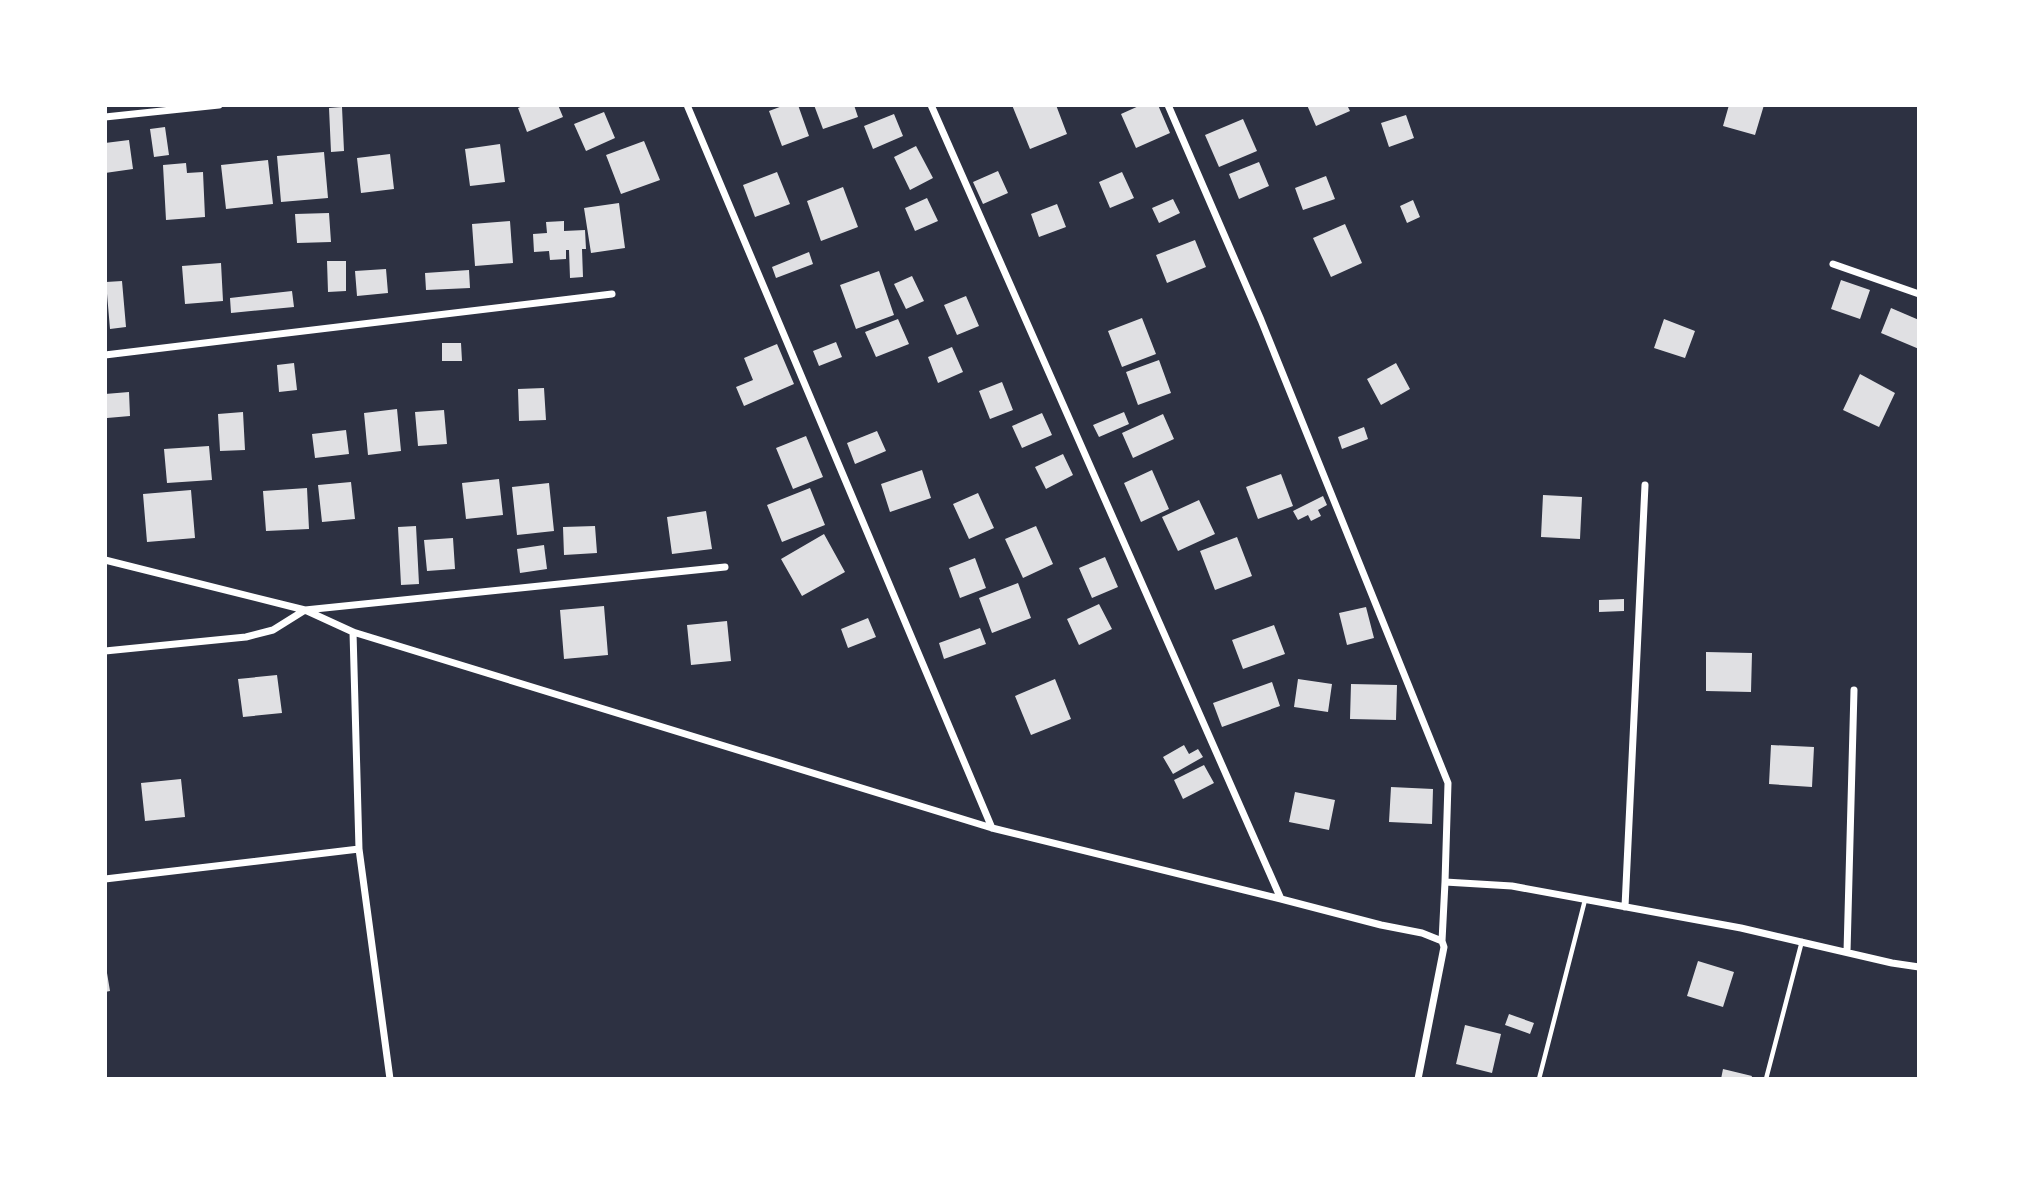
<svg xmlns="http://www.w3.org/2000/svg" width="2024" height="1184" font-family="'Golos Text',sans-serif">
<rect width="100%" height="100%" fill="#2d3142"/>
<path fill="#e0e0e3" d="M525,105H558L563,117L527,132L518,108Z
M785,105H798L809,136L782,146L769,111Z
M814,105H854L858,117L823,129Z
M1012,105H1056L1067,134L1030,149Z
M1141,105H1158L1170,133L1136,148L1121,114Z
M1307,105H1347L1350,111L1316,126Z
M1729,105H1764L1755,135L1723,126Z
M342,107L344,151L331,152L329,108Z
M604,112L615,138L586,151L574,124Z
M894,114L903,136L873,149L864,126Z
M1406,115L1414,138L1389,147L1381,123Z
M1243,119L1257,151L1219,167L1205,135Z
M165,127L169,155L154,157L150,129Z
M129,140L133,169L105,173V143Z
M644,141L660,180L621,194L606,155Z
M500,144L505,182L470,186L465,149Z
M916,146L933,178L910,190L894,157Z
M324,152L328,198L281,202L277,156Z
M390,154L394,189L361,193L357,158Z
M268,160L273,204L226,209L221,165Z
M1259,162L1269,186L1239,199L1229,174Z
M186,163L187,173L203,172L205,217L166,220L163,165Z
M998,171L1008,193L983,204L973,182Z
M777,172L790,204L755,217L743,185Z
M1122,172L1134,198L1110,208L1099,182Z
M1326,176L1335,199L1303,210L1295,188Z
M843,187L858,227L821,241L807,201Z
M927,198L938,221L915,231L905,208Z
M1173,199L1180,213L1159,223L1152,208Z
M1413,200L1420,217L1407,223L1400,206Z
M619,203L625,248L591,253L584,208Z
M1057,204L1066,227L1039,237L1031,214Z
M329,213L331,242L297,243L295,214Z
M510,221L513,263L475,266L472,224Z
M564,221V231L585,230L586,249H582L583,277L570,278L569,250H566V259L550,260L549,251L534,252L533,234L547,233L546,222Z
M1345,224L1362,263L1331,277L1313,238Z
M1195,240L1206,267L1167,283L1156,255Z
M809,252L813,264L776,278L772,267Z
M327,261H346V291L328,292Z
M221,263L223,301L185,304L182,266Z
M386,269L388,293L357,296L355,271Z
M469,270L470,288L426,290L425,273Z
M879,271L894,315L856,329L840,285Z
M912,276L924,301L906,309L894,284Z
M1841,280L1870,290L1860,319L1831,309Z
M122,281L126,327L110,329L106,282Z
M292,291L294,307L231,313L230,298Z
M966,296L979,326L957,335L944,305Z
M1891,308L1919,320V349L1881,333Z
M1142,318L1156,354L1122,367L1108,331Z
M898,319L909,344L876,357L865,332Z
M1664,319L1695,331L1685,358L1654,348Z
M836,342L842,357L819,366L813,351Z
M442,343H461L462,361H442Z
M777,344L794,384L744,406L736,387L753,380L744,358Z
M952,347L963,372L938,383L928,357Z
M1159,360L1171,393L1138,405L1126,372Z
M294,363L297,390L279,392L277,365Z
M1396,363L1410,389L1381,405L1367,379Z
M1860,374L1895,393L1879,427L1843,410Z
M1002,382L1013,410L990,419L979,391Z
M544,388L546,420L519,421L518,389Z
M129,392L130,416L107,418L105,394Z
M397,409L401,451L368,455L364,413Z
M444,410L447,444L418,446L415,412Z
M243,412L245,450L220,451L218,414Z
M1124,412L1129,424L1099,437L1093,425Z
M1042,413L1052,435L1022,448L1012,426Z
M1163,414L1174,439L1133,458L1122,433Z
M1364,427L1368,439L1342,449L1338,437Z
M346,430L349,454L315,458L312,434Z
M877,431L886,451L855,464L847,443Z
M806,436L823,477L793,489L776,448Z
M209,446L212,480L167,483L164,449Z
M1063,454L1073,475L1046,489L1035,467Z
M922,470L931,498L890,512L881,484Z
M1152,470L1169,509L1141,522L1124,483Z
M1281,474L1293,506L1258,519L1246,487Z
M499,479L503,515L466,519L462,483Z
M351,482L355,519L322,522L318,485Z
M549,483L554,531L517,535L512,487Z
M307,488L309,529L266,531L263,491Z
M810,488L825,525L782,542L767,505Z
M191,490L195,538L147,542L143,494Z
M978,493L994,528L969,539L953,504Z
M1543,495L1582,497L1580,539L1541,537Z
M1323,496L1327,505L1318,510L1321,516L1311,521L1308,515L1298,520L1293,511Z
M1199,500L1215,534L1178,551L1162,517Z
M706,511L712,549L672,554L667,517Z
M416,526L419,584L401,585L398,527Z
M595,526L597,553L564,555L563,527Z
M1036,526L1053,564L1023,578L1005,539Z
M824,534L845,572L802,596L781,559Z
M1237,537L1252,576L1215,590L1200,551Z
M453,538L455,569L427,571L424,540Z
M544,545L547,569L520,573L517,549Z
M1105,557L1118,587L1092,598L1079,568Z
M975,558L986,588L960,598L949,568Z
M1018,583L1031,618L992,633L979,598Z
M1624,599V611L1599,612V600Z
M1099,604L1112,629L1079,645L1067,619Z
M604,606L608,655L564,659L560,610Z
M1366,607L1374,638L1347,645L1339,613Z
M868,618L876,637L848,648L841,629Z
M727,621L731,661L691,665L687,625Z
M1274,625L1285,654L1243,669L1232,640Z
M980,628L986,644L944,659L939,643Z
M1706,652L1752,653L1751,692L1706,691Z
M277,675L282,713L243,717L238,679Z
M1055,679L1071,719L1031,735L1015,696Z
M1298,679L1332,684L1328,712L1294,707Z
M1272,682L1280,706L1222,727L1213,703Z
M1351,684L1397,685L1396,720L1350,719Z
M1184,745L1189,754L1198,749L1203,757L1173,774L1163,757Z
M1771,745L1814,747L1812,787L1769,784Z
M1204,765L1214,783L1183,799L1174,780Z
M181,779L185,817L145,821L141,783Z
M1391,787L1433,789L1432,824L1389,822Z
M1295,792L1335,800L1329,830L1289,822Z
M105,961L110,991L105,992Z
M1698,961L1734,972L1723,1007L1687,996Z
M1509,1014L1534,1023L1530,1034L1505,1025Z
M1465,1025L1501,1034L1492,1073L1456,1064Z
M1723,1069L1752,1076L1751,1079H1721Z"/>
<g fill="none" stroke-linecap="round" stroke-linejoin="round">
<path stroke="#fff" stroke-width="4.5" d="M1539,1079L1585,900
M1766,1079L1802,941"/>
<path stroke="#fff" stroke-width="7" d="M687,105L992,828
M931,105L1281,899L1381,925L1422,933L1442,941L1444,947L1418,1079
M1168,105L1261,320L1448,783L1445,882
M105,117L219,105
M1833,264L1919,294
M105,355L612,294
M105,560L305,610L353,632L992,828L1281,899
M353,632L359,849L390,1079
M105,651L246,637L273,630L305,610L725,567
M105,879L359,849
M1625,907L1645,485
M1442,941L1445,882L1512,886L1741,928L1892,963L1919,967
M1847,952L1854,690"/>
</g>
<rect width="2024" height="1184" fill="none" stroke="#ffffff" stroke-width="214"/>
</svg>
